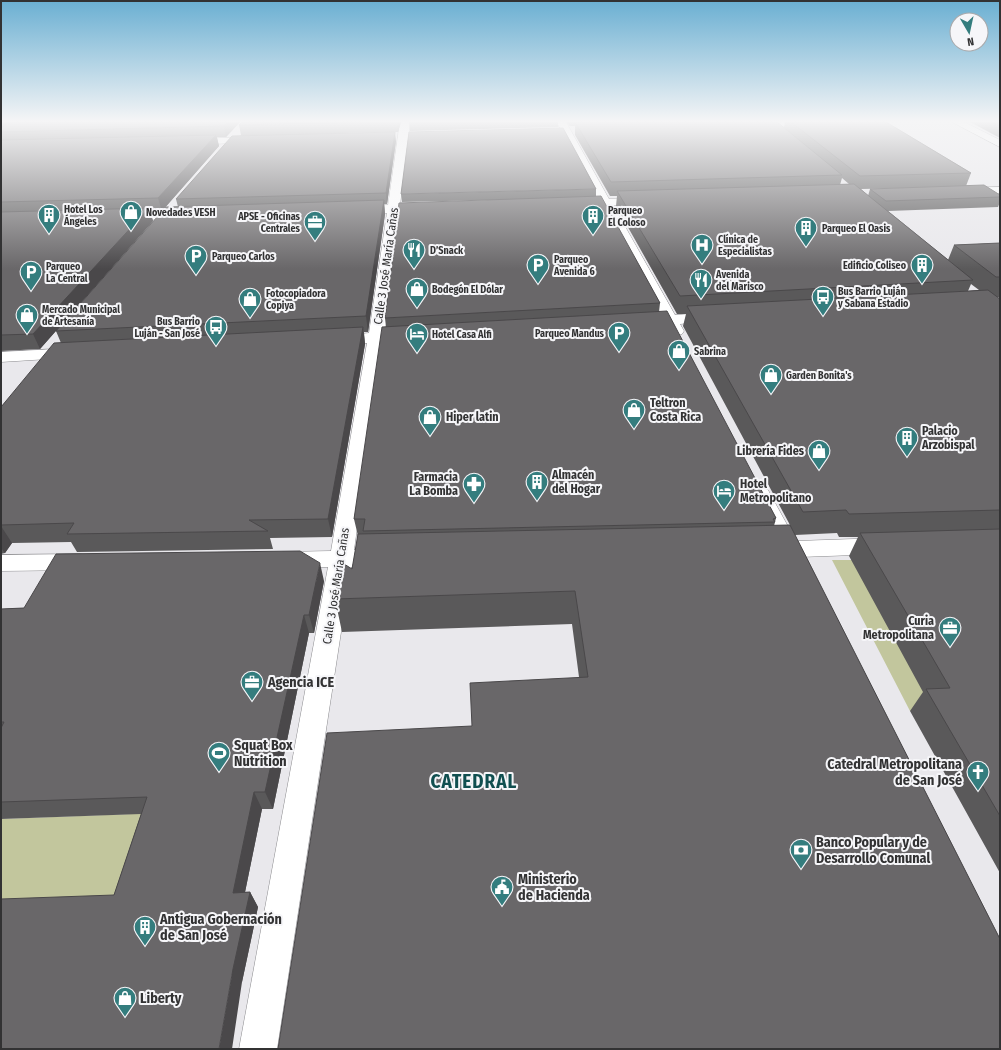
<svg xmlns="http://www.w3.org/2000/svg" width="1001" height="1050" font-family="'Fira Sans Condensed',sans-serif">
<rect width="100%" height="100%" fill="#e9e8ec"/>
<path fill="#c2c69d" d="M832,560H852L934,710L910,711Z
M158,813L127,910L1,914V819Z"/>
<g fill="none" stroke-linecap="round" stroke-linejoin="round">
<g stroke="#8b8b8e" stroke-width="1">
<path id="minor" d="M400,122H410L400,205L428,204L432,205L434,208L432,211L428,212H399L385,332L410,330L416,332L418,335L416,338L383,342L354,550H383L391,552L395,558L391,564L383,566L351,567L277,1049H239L328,567L283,568L275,566L271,560L275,554L283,552L331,551L367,343L334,345L328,343L326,340L328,337L369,333L387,213L354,214L350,213L348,210L350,207L354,206L388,205Z
M557,122H566L609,199L646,197L650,199L652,201L650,203L646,205H613L675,315L715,312L720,314L723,317L720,320L680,324L684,331L682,334L676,336L670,334L665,324L642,326L637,324L634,321L637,318L660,315L601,206L574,207L570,205L568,203L570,201L597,199Z
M952,122H964L1000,140V147Z
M258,137L263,140L261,142L188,145L183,142L188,139Z
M1000,187V193L962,194L958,193L956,191L958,189L962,188Z
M188,211L192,212L194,215L192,218L122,221L118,220L116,217L118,214L122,213Z
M74,348L80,349L82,353L80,357L1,362V352Z
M761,488L768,490L796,541L883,538L891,540L894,546L891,552L883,554L800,557L791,561L782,558H771L763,556L760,550L763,544L774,542L750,495L754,490Z
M81,554L89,556L93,562L89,568L81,570L1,571V555Z"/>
</g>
<use href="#minor" fill="#fff" fill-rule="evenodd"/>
</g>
<path fill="#5a595a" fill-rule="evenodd" d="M1,122H240L226,137H217L219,146L162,211H150L153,221L40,349L1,351Z
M242,122H401L398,132L343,133L396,141L387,204H384L385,214L368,332H364L365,344L332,537L270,538L273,549L77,552L71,542L12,543L5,553L1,554V407L61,343L56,331L178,207L176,199L241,135L239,125Z
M409,122H558V127L410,131Z
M566,122H777L784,127L785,122H886L971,173L966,186L1000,195V202L998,207L888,211L948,260L954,245L1000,243V297H997L1000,299V873L910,711L923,692L849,556L858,537H839L837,533L795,535L1000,939L472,726L579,677L572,624L342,632L335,599L352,569L358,536L354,519L386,327L385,318L490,200L402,202L401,194L596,189V197L660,303L659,312L776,518L774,526L790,525L683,326L686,314H677L616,206L617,196H610L575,135V126H570ZM842,178L849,184L840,185ZM909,188L870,189L868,196L861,189ZM971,284L979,290L968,291Z
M970,122H1000V138Z
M324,581L314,633H309L273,809H262L245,892H250L258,907L242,982L114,895L141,814L1,819V609L24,608Z"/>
<path fill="#4a484a" d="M1,122H16L1,131Z
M228,122H240L226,137L224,126Z
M397,122H401L398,132Z
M395,132L396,141L387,204L386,193Z
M216,135L219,146L162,211L158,198Z
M384,200L385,214L368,332L366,316Z
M149,208L153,221L40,349L33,334Z
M363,327L365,344L332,537L328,519Z
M1,526L12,543L5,553L1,548Z
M320,563L324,581L314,633L309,615Z
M304,615L309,633L273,809L265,792Z
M254,792L262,809L242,907L233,893Z
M250,892L258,907L242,982L232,1049H219L233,969Z"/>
<path fill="#696769" stroke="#4a484a" d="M11,122H228L224,126L1,132V128Z
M242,122H362L239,125Z
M575,122H777L842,175L611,182Z
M791,122H886L971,173L860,176Z
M991,122H1000V126Z
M563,128L596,189L401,194L409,132Z
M395,132L386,193L176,199L232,136Z
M216,135L158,198L1,202V140Z
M854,184L973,280L680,296L617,191Z
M984,185L1000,195V197L886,201L870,189Z
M601,196L660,303L385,318L399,203Z
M384,200L366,316L56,331L166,207Z
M149,208L33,334L1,335V212Z
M1000,243V277H996L954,245Z
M988,290L1000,299V510L849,514L846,510L803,512L687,306Z
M667,311L776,518L773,519L775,522L363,531L365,519H354L382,327Z
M363,327L328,519L249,520L268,531L67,534L74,523L1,525V407L54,343Z
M790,525L1000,939V1049H278L327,733L472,726L470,683L588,677L575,591L335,599L341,562L352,569L358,534Z
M1000,529V816L926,689L950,688L860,533Z
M300,551L320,563L309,615H304L265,792H254L233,893L250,892L233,969L219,1049H1V899L114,895L147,797L1,802V728L4,722H1V609L24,608L56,554Z"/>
<linearGradient id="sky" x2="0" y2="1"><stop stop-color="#6aafd2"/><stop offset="0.45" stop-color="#f5f5f6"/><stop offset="1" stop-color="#f5f5f6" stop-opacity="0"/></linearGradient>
<rect width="1001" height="269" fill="url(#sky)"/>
<defs>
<g id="shop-pin" transform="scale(1.15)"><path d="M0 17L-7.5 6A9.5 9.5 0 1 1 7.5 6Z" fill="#347d7e" stroke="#f6f6f9"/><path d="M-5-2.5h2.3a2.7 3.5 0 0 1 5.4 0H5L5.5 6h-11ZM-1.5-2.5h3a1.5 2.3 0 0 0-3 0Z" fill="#fff"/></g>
<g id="building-pin" transform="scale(1.15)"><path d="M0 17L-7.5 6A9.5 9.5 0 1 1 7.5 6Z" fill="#347d7e" stroke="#f6f6f9"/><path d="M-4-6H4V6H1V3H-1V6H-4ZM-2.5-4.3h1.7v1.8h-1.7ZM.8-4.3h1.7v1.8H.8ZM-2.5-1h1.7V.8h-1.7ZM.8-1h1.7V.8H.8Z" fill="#fff"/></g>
<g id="office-pin" transform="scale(1.15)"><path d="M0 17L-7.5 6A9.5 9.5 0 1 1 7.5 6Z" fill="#347d7e" stroke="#f6f6f9"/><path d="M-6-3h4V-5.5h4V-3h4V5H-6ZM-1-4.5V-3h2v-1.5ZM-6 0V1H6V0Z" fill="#fff"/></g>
<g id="hospital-pin" transform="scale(1.15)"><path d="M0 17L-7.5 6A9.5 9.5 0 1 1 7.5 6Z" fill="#347d7e" stroke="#f6f6f9"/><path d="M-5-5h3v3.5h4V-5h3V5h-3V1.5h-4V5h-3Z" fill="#fff"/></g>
<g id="restaurant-pin" transform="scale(1.15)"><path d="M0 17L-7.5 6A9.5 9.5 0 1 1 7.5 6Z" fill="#347d7e" stroke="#f6f6f9"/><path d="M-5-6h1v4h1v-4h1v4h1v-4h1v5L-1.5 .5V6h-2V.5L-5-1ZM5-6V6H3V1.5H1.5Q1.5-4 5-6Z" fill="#fff"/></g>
<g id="parking-pin" transform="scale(1.15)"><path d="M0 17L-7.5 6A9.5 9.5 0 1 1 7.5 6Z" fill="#347d7e" stroke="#f6f6f9"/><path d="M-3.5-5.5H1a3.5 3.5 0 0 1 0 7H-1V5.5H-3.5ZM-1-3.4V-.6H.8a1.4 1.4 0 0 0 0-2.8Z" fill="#fff"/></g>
<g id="bus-pin" transform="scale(1.15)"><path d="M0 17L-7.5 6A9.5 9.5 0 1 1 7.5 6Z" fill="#347d7e" stroke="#f6f6f9"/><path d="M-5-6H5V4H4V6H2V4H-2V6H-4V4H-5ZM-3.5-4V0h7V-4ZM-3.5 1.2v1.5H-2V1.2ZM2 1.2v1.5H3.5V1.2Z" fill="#fff"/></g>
<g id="hotel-pin" transform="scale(1.15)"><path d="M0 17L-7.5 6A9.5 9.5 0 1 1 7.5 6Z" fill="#347d7e" stroke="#f6f6f9"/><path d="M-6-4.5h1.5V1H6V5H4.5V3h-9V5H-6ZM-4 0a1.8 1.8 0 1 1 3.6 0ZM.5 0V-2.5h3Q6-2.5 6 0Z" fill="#fff"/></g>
<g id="pharmacy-pin" transform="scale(1.15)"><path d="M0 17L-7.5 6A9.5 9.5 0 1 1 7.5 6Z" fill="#347d7e" stroke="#f6f6f9"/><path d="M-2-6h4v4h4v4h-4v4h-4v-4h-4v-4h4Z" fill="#fff"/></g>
<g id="stadium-pin" transform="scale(1.15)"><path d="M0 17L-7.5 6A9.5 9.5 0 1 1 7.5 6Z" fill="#347d7e" stroke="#f6f6f9"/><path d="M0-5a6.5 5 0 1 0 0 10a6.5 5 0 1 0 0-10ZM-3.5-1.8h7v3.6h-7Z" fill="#fff"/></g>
<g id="church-pin" transform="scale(1.15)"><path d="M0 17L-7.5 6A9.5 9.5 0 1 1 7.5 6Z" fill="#347d7e" stroke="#f6f6f9"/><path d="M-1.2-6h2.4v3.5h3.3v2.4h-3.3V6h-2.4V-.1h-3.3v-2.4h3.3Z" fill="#fff"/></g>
<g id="bank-pin" transform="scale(1.15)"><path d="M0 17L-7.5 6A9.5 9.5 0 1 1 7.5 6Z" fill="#347d7e" stroke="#f6f6f9"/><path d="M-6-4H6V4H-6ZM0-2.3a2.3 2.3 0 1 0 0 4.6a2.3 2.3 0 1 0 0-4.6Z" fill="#fff"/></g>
<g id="civic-pin" transform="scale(1.15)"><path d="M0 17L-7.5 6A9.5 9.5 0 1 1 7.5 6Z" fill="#347d7e" stroke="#f6f6f9"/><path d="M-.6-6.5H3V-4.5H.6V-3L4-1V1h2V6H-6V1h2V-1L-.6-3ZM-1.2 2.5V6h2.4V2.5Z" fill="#fff"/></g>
</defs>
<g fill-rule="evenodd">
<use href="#shop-pin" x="131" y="212"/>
<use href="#building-pin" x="49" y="215"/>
<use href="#building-pin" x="593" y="216"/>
<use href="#office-pin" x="315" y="222"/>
<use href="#building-pin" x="806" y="228"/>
<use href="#hospital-pin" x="702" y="245"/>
<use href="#restaurant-pin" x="414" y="250"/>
<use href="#parking-pin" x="196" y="256"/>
<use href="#parking-pin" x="538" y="265"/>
<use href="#building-pin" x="922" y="265"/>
<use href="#parking-pin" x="31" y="272"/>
<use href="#restaurant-pin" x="701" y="280"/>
<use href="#shop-pin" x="417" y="289"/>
<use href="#bus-pin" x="823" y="297"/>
<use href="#shop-pin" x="250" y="299"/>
<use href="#shop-pin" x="27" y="315"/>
<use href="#bus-pin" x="216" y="327"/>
<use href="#parking-pin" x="619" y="333"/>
<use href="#hotel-pin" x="417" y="334"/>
<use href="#shop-pin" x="679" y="351"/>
<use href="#shop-pin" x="771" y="375"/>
<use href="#shop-pin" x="634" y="410"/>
<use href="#shop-pin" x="430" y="417"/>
<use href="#building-pin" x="907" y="438"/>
<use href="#shop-pin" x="819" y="451"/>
<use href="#building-pin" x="537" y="482"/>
<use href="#pharmacy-pin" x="474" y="484"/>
<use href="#hotel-pin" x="724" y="491"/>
<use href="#office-pin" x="950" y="628"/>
<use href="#office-pin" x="252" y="682"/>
<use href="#stadium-pin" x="219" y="753"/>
<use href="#church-pin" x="978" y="772"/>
<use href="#bank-pin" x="801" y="850"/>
<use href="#civic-pin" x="502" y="887"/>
<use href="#building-pin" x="145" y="927"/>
<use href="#shop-pin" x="125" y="998"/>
</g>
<g text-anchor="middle" stroke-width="4" stroke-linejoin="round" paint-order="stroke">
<g font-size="10" font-weight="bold" fill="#323233" stroke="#f6f6f9" text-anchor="start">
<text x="64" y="213">Hotel Los<tspan x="64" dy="12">Ángeles</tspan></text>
<text x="608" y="214">Parqueo<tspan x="608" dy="12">El Coloso</tspan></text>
<text x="146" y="216">Novedades VESH</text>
<text x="300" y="220" text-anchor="end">APSE - Oficinas<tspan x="300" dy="12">Centrales</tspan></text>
<text x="822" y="232">Parqueo El Oasis</text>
<text x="718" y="243">Clínica de<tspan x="718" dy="12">Especialistas</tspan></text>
<text x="430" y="254">D’Snack</text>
<text x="212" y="260">Parqueo Carlos</text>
<text x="554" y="263">Parqueo<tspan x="554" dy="12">Avenida 6</tspan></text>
<text x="906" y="269" text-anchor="end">Edificio Coliseo</text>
<text x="46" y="270">Parqueo<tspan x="46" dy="12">La Central</tspan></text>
<text x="716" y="278">Avenida<tspan x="716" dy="12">del Marisco</tspan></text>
<text x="432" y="293">Bodegón El Dólar</text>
<text x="838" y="295">Bus Barrio Luján<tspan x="838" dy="12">y Sabana Estadio</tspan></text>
<text x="266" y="297">Fotocopiadora<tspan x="266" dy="12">Copiya</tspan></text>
<text x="42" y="313">Mercado Municipal<tspan x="42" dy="12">de Artesanía</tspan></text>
<text x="200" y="325" text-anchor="end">Bus Barrio<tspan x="200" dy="12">Luján - San José</tspan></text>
<text x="604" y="337" text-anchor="end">Parqueo Mandus</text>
<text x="432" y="338">Hotel Casa Alfi</text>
<text x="694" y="355">Sabrina</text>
<text x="786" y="379">Garden Bonita's</text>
</g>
<g font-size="12" fill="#323233" stroke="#f6f6f9">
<text transform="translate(386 266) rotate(-82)" y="4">Calle 3 José María Cañas</text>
<text transform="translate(336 586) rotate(-81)" y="4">Calle 3 José María Cañas</text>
</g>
<g font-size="12" font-weight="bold" fill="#323233" stroke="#f6f6f9" text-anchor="start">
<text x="650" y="407">Teltron<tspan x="650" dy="14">Costa Rica</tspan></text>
<text x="446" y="421">Hiper latin</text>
<text x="922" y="435">Palacio<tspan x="922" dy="14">Arzobispal</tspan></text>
<text x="804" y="455" text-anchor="end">Librería Fides</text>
<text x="552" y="479">Almacén<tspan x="552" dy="14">del Hogar</tspan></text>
<text x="458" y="481" text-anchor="end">Farmacia<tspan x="458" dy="14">La Bomba</tspan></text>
<text x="740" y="488">Hotel<tspan x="740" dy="14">Metropolitano</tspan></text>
<text x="934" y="625" text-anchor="end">Curia<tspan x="934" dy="14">Metropolitana</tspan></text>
</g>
<g font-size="14" font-weight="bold" fill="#323233" stroke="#f6f6f9" text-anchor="start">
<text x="268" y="687">Agencia ICE</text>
<text x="234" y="750">Squat Box<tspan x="234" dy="16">Nutrition</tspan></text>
<text x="962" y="769" text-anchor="end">Catedral Metropolitana<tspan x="962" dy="16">de San José</tspan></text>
<text x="816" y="847">Banco Popular y de<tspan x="816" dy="16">Desarrollo Comunal</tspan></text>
<text x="518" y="884">Ministerio<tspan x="518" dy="16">de Hacienda</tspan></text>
<text x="160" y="924">Antigua Gobernación<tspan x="160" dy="16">de San José</tspan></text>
<text x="140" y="1003">Liberty</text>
</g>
<g font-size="19" font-weight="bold" letter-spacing="1" fill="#114f50" stroke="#f6f6f9">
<text x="474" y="788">CATEDRAL</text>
</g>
</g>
<rect width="1001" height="1050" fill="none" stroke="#323233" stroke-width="4"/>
<g transform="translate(969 32) rotate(171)"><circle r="19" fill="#f6f6f9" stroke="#a8a8aa"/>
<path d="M0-3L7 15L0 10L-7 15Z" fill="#347d7e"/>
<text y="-6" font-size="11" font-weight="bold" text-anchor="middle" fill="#323233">N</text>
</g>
</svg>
